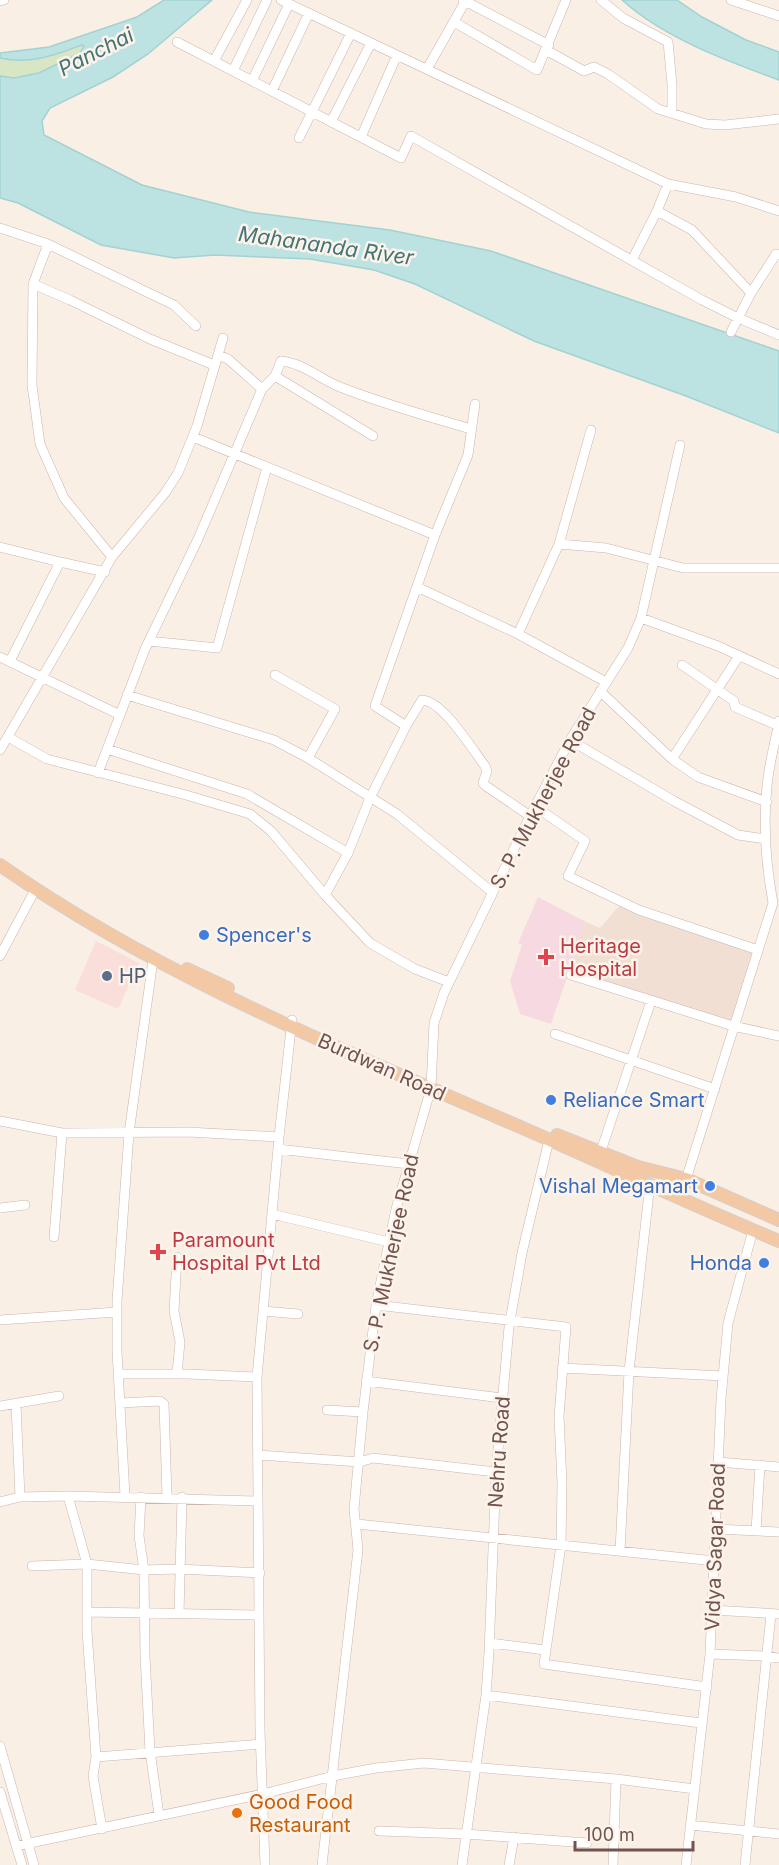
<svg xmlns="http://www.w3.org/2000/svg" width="779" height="1865" font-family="Inter,sans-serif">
<rect width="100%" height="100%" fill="#faefe5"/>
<path fill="#f1dfd4" d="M619,906L755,952L732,1023L569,970L586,922L600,928Z"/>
<path fill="#f9deda" d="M96,941L139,963L118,1009L75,990Z"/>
<path fill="#f7d9e2" d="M538,897L586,922L551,1024L520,1014L510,981L522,945L518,943Z"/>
<path fill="#d8e6c5" d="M83,45V49L80,52L40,73L14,78L0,76V58L35,60Z"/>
<path fill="#bce2e1" stroke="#a3d2d2" stroke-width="1.5" d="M164,0H212L148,54L113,77L50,108L42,121L44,135L142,185L249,212L390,230L491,251L779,351V433L686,396L534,341L415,284L374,270L310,259L215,255L174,258L101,245L18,203L0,198V76L14,78L39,73L80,53L84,46L82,45C55,55 30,65 0,58V53L49,47L137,17Z
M622,0H677L702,17L746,40L779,52V80C727,61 664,38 622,0Z"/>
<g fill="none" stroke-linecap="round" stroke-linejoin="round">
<g stroke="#cbb5ad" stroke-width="10">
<path id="minor" d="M281,0L668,184L736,197L779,211
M463,0L549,45
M601,0L623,18L668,42L672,84V113
M731,0L779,16
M0,1L4,0
M454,22L537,70L566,0
M177,42L401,158L411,136L702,300L738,318L779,335
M546,50L584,71L594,67L608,74L658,109L706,124L725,125L779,119
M214,61L247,0
M427,69L466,0
M233,71L267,0
M252,81L289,4
M272,91L309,13
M331,122L371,43
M361,137L397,55
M299,138L351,33
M668,184L657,211L692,230L751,293
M0,228L48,244L153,295L174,305L196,326
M48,244L33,284L32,385L40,444L64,498L112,557
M632,260L657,211
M33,284L70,300L150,339L214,365
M731,332L751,293L776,254L779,255
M218,355L228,359L262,389L275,376L281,361C303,363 320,379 340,387C383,404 427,416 471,429
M275,376L373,436
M193,437L435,535
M559,544L606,548L683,568H779
M0,547L60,562L105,572
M417,587L518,634L606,682
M641,618L718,646L779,674
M518,634L559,544L591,430
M149,641L217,648L267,467
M0,657L120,715
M10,661L60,562
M682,665L734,701L735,707L779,726
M275,675L335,709L308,758
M600,691L672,759L698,777L767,802
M127,695L274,740L308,758L397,814L492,892
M406,726L422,700C443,701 472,749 485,766L487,771L483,783L486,786L530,816
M8,737L47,759L186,795L250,814L271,831L325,895L370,943L415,969L449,982
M570,740L674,801L738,835L766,839
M107,749L247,794L348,853
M0,750L112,557L165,493L178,473L197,426L223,338
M672,759L739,656
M98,773L145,649L198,539L262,389
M536,807L585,841L568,876L639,910L758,950
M325,895L348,853L370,798L406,726L375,706L435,535L468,455L475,404
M0,956L35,890
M571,975L733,1026L779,1036
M555,1034L715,1089
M0,1121L62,1133L188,1132L279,1137
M278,1149L409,1164
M600,1154L651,1001
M677,1197L688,1173L773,903C766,865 763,825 767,786C769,764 775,743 779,721
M0,1208L25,1205
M272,1214L389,1242
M54,1237L62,1133
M177,1257L174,1311L180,1342L177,1374
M376,1305L566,1327L559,1416L562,1484L561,1545L544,1664L707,1687
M263,1311L298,1314
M0,1320L117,1312
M562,1368L723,1376
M118,1374H187L257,1377
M366,1381L502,1398
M120,1403L160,1401L164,1404L167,1497
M16,1404L20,1497
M0,1406L59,1396
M327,1410L363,1412
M258,1455L360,1462L373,1458L496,1472
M718,1462L779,1467
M68,1496L87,1564V1631L96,1757L93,1776L102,1829
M125,1496L117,1351V1301L129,1133L153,960
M141,1497L139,1536L144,1570L145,1656L150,1751L159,1815
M0,1502L20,1497L68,1496L257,1501
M357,1524L715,1561
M716,1529L779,1532
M756,1531L760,1465
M620,1551L629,1371L650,1184
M32,1566L87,1564L144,1570L179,1569L260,1573
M712,1610L779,1614
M88,1612L259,1615
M179,1614L182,1497
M490,1643L545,1650
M710,1654L765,1656L779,1658
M486,1695L701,1723
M0,1746L34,1865
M96,1757L261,1744
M0,1792L22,1865
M690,1825L779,1834
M379,1831L466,1834L587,1843
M16,1846L263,1794L333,1776L376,1768L424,1763L616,1779L695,1789
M265,1865L260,1731L257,1377L279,1137L292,1020
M322,1865L358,1550L354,1509L363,1412L376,1305L396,1209L431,1088L434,1023L444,993L530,816L570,740L628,648L641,618L680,445
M462,1865L486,1695L489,1652L496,1472L509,1327L522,1253L549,1140
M509,1865L514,1837
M613,1865L616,1779
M686,1865L710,1654L721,1399L728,1323L753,1230
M745,1865L771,1614"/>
</g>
<g stroke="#d7cfcd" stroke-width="14">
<path id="major" d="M0,865C153,972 326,1043 497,1117C591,1157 684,1202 779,1241
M187,969L228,988
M557,1135L638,1167L686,1179L779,1220"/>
</g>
<use href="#minor" stroke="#fff" stroke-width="9"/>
<use href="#major" stroke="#f3c8a4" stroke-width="12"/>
</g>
<g fill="#3f7fe0" stroke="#fdf3eb" stroke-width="2">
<circle cx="204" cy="935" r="6"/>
<circle cx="551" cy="1100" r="6"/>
<circle cx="710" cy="1186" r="6"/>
<circle cx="764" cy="1263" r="6"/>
</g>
<g fill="#e0444e" stroke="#fdf3eb" stroke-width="2">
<path d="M543 948h6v6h6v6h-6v6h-6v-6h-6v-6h6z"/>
<path d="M155 1243h6v6h6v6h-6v6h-6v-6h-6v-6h6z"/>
</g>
<circle fill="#5c6f8a" stroke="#fdf3eb" stroke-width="2" cx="107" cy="976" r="6"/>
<circle fill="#e8710a" stroke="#fdf3eb" stroke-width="2" cx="237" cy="1813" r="6"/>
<g text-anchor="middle" stroke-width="5" stroke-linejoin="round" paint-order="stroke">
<g font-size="20" fill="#71544d" stroke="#fdf3eb">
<text transform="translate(543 798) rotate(-62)" y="7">S. P. Mukherjee Road</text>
<text transform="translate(382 1067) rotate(24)" y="7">Burdwan Road</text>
<text transform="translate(391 1253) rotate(-78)" y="7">S. P. Mukherjee Road</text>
<text transform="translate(499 1452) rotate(-86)" y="7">Nehru Road</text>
<text transform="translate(715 1547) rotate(-88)" y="7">Vidya Sagar Road</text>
</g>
<g font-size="20" fill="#366cbe" stroke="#fdf3eb" text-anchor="start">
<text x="216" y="942">Spencer's</text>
<text x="563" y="1107">Reliance Smart</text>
<text x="698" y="1193" text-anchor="end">Vishal Megamart</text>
<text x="752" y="1270" text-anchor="end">Honda</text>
</g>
<g font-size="20" fill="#be3a42" stroke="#fdf3eb" text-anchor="start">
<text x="560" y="953">Heritage<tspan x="560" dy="23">Hospital</tspan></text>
<text x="172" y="1247">Paramount<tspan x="172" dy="23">Hospital Pvt Ltd</tspan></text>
</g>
<g font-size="20" fill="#4e5e75" stroke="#fdf3eb" text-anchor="start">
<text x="119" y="983">HP</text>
</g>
<g font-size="20" fill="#c56008" stroke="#fdf3eb" text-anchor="start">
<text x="249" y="1809">Good Food<tspan x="249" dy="23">Restaurant</tspan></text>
</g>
<g font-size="21" font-style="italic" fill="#427575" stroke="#fdf3eb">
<text transform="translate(96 52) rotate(-27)" y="7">Panchai</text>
<text transform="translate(326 246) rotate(8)" y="7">Mahananda River</text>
</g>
</g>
<path d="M575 1841v9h118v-9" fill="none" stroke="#71544d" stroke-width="3"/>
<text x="584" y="1841" font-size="18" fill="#71544d" stroke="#fdf3eb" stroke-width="4.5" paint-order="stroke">100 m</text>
</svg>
